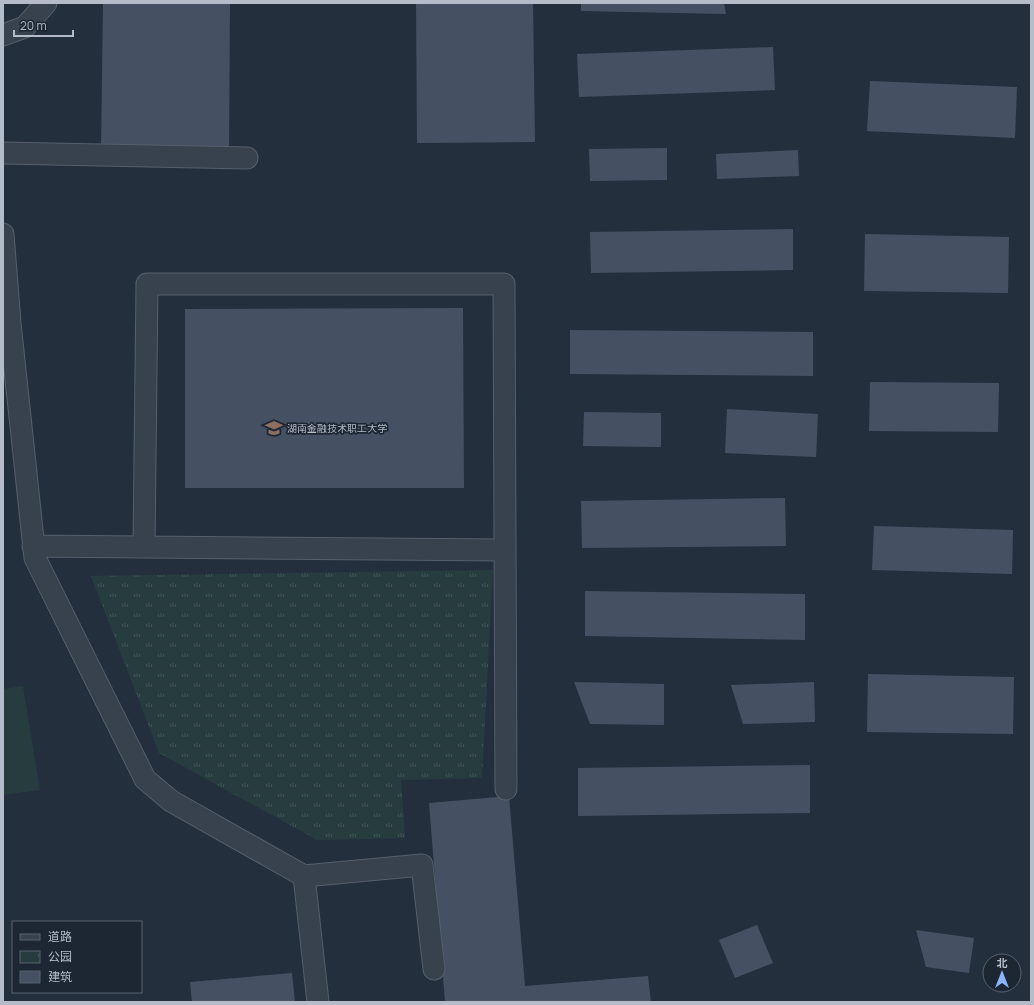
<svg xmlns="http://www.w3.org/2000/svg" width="1034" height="1005" font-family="Manrope,'Noto Sans SC',sans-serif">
<defs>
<pattern id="park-tufts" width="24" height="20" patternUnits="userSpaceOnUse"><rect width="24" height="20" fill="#263c3f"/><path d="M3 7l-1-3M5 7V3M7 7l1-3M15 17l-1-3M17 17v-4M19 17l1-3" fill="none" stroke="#435659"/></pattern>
</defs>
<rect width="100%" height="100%" fill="#242f3e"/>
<path fill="url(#park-tufts)" d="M493,570L482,778L401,780L405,838L317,840L159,753L91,576Z"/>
<path fill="#263c3f" d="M23,686L40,790L3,795V689Z"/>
<path fill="#455162" d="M103,3H230L229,152L101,151Z
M416,3H533L535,142L417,143Z
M581,3H724L726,14L581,11Z
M773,47L775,90L579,97L577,54Z
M870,81L1017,87L1015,138L867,131Z
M667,148V180L590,181L589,149Z
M798,150L799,176L717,179L716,154Z
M793,229V270L591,273L590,232Z
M865,234L1009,237L1008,293L864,291Z
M463,308L464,488H185V309Z
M570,330L813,332V376L570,374Z
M870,382L999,383L998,432L869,431Z
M727,409L818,414L816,457L725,453Z
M584,412L661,413V447L583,446Z
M785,498L786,546L582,548L581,501Z
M874,526L1013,530L1012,574L872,570Z
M585,591L805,594V640L585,636Z
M868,674L1014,677L1013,734L867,732Z
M574,682L664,684V725L590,724Z
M814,682L815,722L743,724L731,685Z
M810,765V813L578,816V768Z
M509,796L525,986L648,976L651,1002H445L429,803Z
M757,925L773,963L735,978L719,940Z
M916,930L974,938L969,973L926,967Z
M292,973L295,1002H192L190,982Z"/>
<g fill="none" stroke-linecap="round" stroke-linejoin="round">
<g stroke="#565f6c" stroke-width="23">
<path id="minor" d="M3,35L25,27L46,3
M3,153L247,158
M3,234L10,323L35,558L145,779L171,801L304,876L318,1002
M33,546L504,550
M144,546L147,284H504L506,789
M304,876L422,865L434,969"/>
</g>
<use href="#minor" stroke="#38414e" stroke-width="21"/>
</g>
<defs>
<g id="school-bare" transform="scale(1.38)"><path d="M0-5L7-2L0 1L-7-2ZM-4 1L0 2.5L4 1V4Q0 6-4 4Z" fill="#8d6e63" stroke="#1d2633" stroke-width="2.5" paint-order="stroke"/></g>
</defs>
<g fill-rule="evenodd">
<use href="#school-bare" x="274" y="428"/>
</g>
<g text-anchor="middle" stroke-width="3.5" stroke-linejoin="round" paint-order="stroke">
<g font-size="10" fill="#b4bcc9" stroke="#1d2633" text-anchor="start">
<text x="287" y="432">湖南金融技术职工大学</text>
</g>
</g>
<rect width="1034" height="1005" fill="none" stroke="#b4bcc9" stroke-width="8"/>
<rect x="12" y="921" width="130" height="72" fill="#1d2633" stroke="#59626f"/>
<rect x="20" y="934" width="20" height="6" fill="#38414e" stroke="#59626f"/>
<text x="48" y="941" font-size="12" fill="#b4bcc9">道路</text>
<rect x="20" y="951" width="20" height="12" fill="url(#park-tufts)" stroke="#59626f"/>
<text x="48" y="961" font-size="12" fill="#b4bcc9">公园</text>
<rect x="20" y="971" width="20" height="12" fill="#455162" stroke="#59626f"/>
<text x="48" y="981" font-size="12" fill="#b4bcc9">建筑</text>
<g transform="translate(1002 973)"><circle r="19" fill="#1d2633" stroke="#59626f"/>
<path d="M0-3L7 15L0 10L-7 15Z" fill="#8ab4f8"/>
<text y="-6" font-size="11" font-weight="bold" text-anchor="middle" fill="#b4bcc9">北</text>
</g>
<path d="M14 30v6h59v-6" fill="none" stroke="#b4bcc9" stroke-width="2"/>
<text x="20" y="30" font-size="12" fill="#b4bcc9" stroke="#1d2633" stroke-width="3" paint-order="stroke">20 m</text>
</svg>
